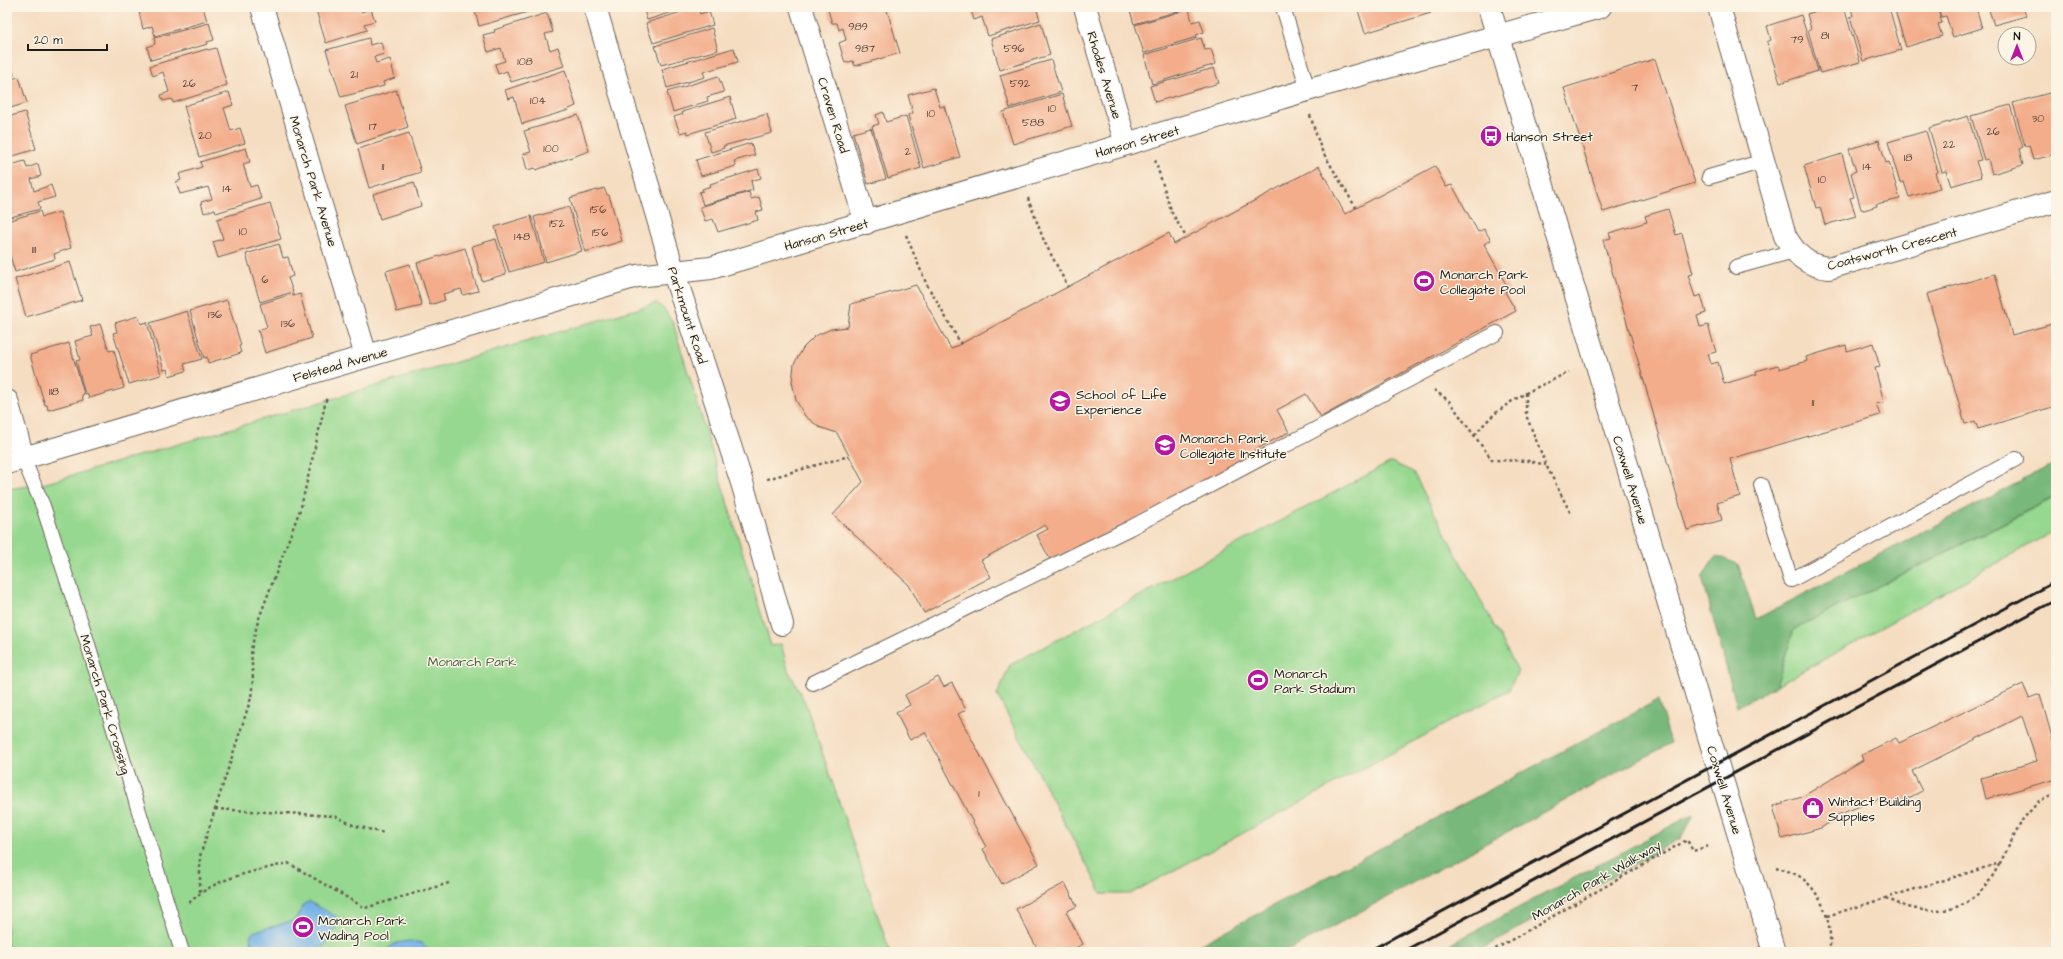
<svg xmlns="http://www.w3.org/2000/svg" width="2063" height="959" font-family="'Architects Daughter',sans-serif">
<rect width="100%" height="100%" fill="#fcf5e5"/>
<filter id="ink" filterUnits="userSpaceOnUse"><feTurbulence type="fractalNoise" baseFrequency=".025" numOctaves="2"/><feDisplacementMap in="SourceGraphic" scale="8" xChannelSelector="R" yChannelSelector="G"/><feConvolveMatrix kernelMatrix="1 2 1 2 8 2 1 2 1" color-interpolation-filters="sRGB"/></filter>
<filter id="wash" filterUnits="userSpaceOnUse"><feTurbulence type="fractalNoise" baseFrequency=".012" numOctaves="4" result="noise"/><feDisplacementMap in="SourceGraphic" scale="16" xChannelSelector="R" yChannelSelector="G"/><feGaussianBlur stdDeviation="0.9" result="paint"/><feColorMatrix in="noise" values="0 0 0 0 0 0 0 0 0 0 0 0 0 0 0 0 0 1.4 0 .05"/><feComposite in="paint" operator="in"/></filter>
<g filter="url(#wash)">
<rect width="100%" height="100%" fill="#f5ddc1"/>
<path fill="#96d88f" stroke="#597a56" d="M657,303L665,310L673,323L771,646L781,644L788,670L805,702L890,952H7V489L43,484Z
M1391,462L1413,472L1518,671L1509,690L1130,894H1102L997,695L1010,665Z
M2056,497V530L1776,686L1794,629Z"/>
<path fill="#78b87a" stroke="#4a6a4b" d="M2056,463V496L1794,629L1776,686L1737,707L1702,577L1716,556L1738,564L1756,619Z
M1658,700L1671,743L1286,952H1186Z
M1693,814L1681,838L1476,952H1436Z"/>
<path fill="#74b2e7" stroke="#486782" d="M310,902L337,917L339,922L325,946L307,952H254L250,937L253,932L295,920L305,903Z
M410,941L422,943L431,952H385C392,943 399,942 410,941Z"/>
<g id="blocks">
<path fill="#f3ad8b" d="M145,7H203L207,21L155,36L152,26L143,29L139,12L146,10Z
M315,7H359L361,12L371,9L375,21L364,24L367,30L326,43Z
M479,7H545L479,26L475,11L480,9Z
M643,7H688L647,20Z
M697,7L700,14L709,11L713,25L653,43L646,23Z
M827,7H886L900,53L855,66L853,61L845,63L839,43L846,40L843,28L839,30L837,23H832Z
M970,7H1036L1040,20L988,36L982,17L974,20Z
M1129,7H1192L1134,24Z
M1357,7H1429L1431,13L1365,33Z
M1830,7H1844L1860,62L1820,73L1808,30L1811,29L1807,14Z
M1851,7H1889L1901,50L1863,61L1850,17L1853,16Z
M1894,7H1937L1942,23L1938,24L1942,36L1906,47Z
M1938,7H1976L1982,28L1953,37L1946,16L1941,17Z
M1988,7H2023L2026,16L1994,25Z
M1189,9L1192,22L1200,20L1204,32L1196,35L1197,37L1144,53L1135,25Z
M547,13L553,32L545,34L550,50L558,47L564,66L511,82L507,71L498,74L495,64L505,61L501,48L488,52L483,35L495,32L494,30Z
M1801,15L1818,71L1780,83L1767,42L1771,40L1767,26Z
M209,23L214,40L207,42L208,44L151,60L147,47L155,44L154,38Z
M1041,23L1050,55L1000,70L991,39Z
M712,28L718,50L661,65L655,46Z
M369,38L370,45L381,42L384,54L374,57L376,63L390,59L395,78L383,82L384,86L341,97L326,50Z
M1201,38L1205,50L1211,49L1216,64L1152,84L1144,55Z
M216,48L227,85L220,87V88L173,103L172,99L163,101L161,95L169,92L163,72L153,76L150,66L207,49L208,50Z
M734,48L738,62L703,72L705,77L667,88L662,69Z
M7,54L14,75L7,77Z
M1655,59L1695,183L1603,212L1564,88Z
M1051,60L1061,92L1010,108L1000,75Z
M1214,68L1219,83L1155,102L1150,86Z
M565,70L576,106L569,109V110L522,124L514,97L508,99L505,90Z
M718,76L724,92L707,97L708,101L673,112L667,92Z
M19,77L27,103L7,109V80Z
M934,88L940,107L944,106L960,157L924,168L908,115L913,113L908,95Z
M396,90L408,127L357,144L345,106Z
M229,92L233,105L224,108L231,131L240,128L245,143L199,157L184,106Z
M2053,92L2056,103V154L2033,160L2029,145L2025,146L2013,103Z
M1062,94L1072,126L1013,144L1003,112Z
M730,97L736,119L688,134L687,131L680,133L674,117L683,114L682,112Z
M2010,105L2023,147L2019,149L2023,165L1992,174L1988,159L1984,160L1971,116Z
M25,112L36,149L7,158V117Z
M883,112L886,122L906,116L921,168L888,178L872,126L879,124L876,115Z
M767,114L772,133L723,146L724,148L711,152L705,132Z
M578,115L589,151L536,170L535,168L527,170L523,154L531,152L524,131Z
M1968,116L1981,160L1976,161L1981,177L1951,186L1946,171L1942,172L1929,128Z
M871,128L886,179L868,184L853,133Z
M1926,131L1938,172L1935,173L1940,188L1909,197L1904,182L1900,183L1888,142Z
M409,133L421,172L369,188L358,149Z
M1879,140L1886,163L1889,162L1900,199L1876,204L1877,206L1864,210L1861,209L1851,173L1856,171L1849,149Z
M751,143L755,155L734,161L736,166L701,176L696,160Z
M246,148L250,162L243,164L250,187L257,185L261,199L216,213L215,209L204,213L201,202L212,199L208,187L180,194L176,182L181,180L179,174L202,167L200,162Z
M1842,154L1854,197L1850,198L1856,216L1825,225L1820,207L1816,208L1804,166Z
M25,161L27,168L38,164L41,176L31,179L34,191L51,185L55,197L38,202L40,209L7,218V166Z
M1319,166L1345,214L1435,166L1446,187L1452,185L1478,232L1484,229L1491,240L1484,244L1509,290L1505,292L1516,311L1321,417L1306,394L1277,410L1289,432L1253,451L1255,455L1090,544L1088,541L1051,561L1037,535L1048,529L1045,525L981,560L991,577L924,613L909,585L833,515L863,482L837,433L819,427L805,416L796,400L792,382L794,364L803,348L815,336L831,329L848,327L851,304L916,285L951,349L1169,233L1174,244Z
M758,169L761,178L751,181L753,190L703,205L699,192L703,191L702,189L711,186L710,184Z
M414,182L421,206L380,219L373,194Z
M604,188L607,195H609L622,241L585,252L570,198Z
M749,192L751,199L759,197L763,210L756,212L758,220L718,232L713,219L705,221L700,207Z
M270,203L281,239L218,258L213,242L223,239L217,219Z
M569,207L582,251L546,262L534,217Z
M1668,209L1676,235L1682,233L1693,274L1688,275L1695,297L1701,295L1706,313L1697,316L1700,327L1708,325L1716,352L1708,354L1711,364L1718,362L1724,384L1757,374L1756,371L1778,365L1780,369L1807,361L1806,357L1846,345L1847,351L1873,343L1880,367L1875,368L1884,402L1876,404L1880,415L1730,459L1740,496L1717,503L1722,520L1687,530L1603,240L1611,238L1609,233L1647,222L1645,216Z
M40,211L42,217L60,212L71,248L54,254L55,259L15,272L7,246V221Z
M531,216L544,262L509,272L495,227Z
M496,239L506,274L482,281L472,246Z
M279,244L283,258L288,257L293,276L288,278L293,292L260,302L246,254Z
M465,248L478,291L463,295L461,289L443,294L445,300L430,305L417,263Z
M70,262L82,300L26,317L15,279Z
M410,264L422,306L397,312L386,271Z
M1995,274L2012,335L2056,323V406L1978,429L1975,421L1965,424L1927,294Z
M293,294V296L300,294L312,338L265,353L258,330L267,327L260,304Z
M227,300L241,345L239,346L241,353L208,363L207,357L204,358L190,311Z
M187,311L202,359L184,364L186,371L169,376L167,369L164,370L150,323Z
M138,316L141,324L147,322L161,375L129,384L113,333L117,332L115,323Z
M100,324L109,351L114,350L124,388L89,398L87,393L85,394L76,361L80,360L75,341L93,336L90,327Z
M69,343L84,394L82,395L83,400L48,410L47,405H45L30,355Z
M938,677L944,687L952,683L966,710L958,714L1039,864L1002,884L983,849L986,847L925,732L910,740L896,713L910,705L905,695Z
M2023,684L2029,698L2040,694L2056,752V779L1986,799L1981,778L2037,761L2022,716L1912,771L1922,791L1889,808L1883,797L1835,816L1836,818L1821,828L1782,839L1773,806L1802,797L1863,760L1861,755L1896,738L1899,743Z
M1065,883L1077,906L1066,912L1083,944L1069,952H1039L1016,909Z"/>
</g>
</g>
<g filter="url(#ink)">
<use href="#blocks" fill-opacity="0" stroke="#686056" stroke-width="1"/>
<g fill="none" stroke-linecap="round" stroke-linejoin="round">
<g stroke="#686056" stroke-width="16">
<path id="service" d="M1283,7L1308,90
M1709,177L1764,161
M1736,267L1794,251
M23,458L43,506L86,638L182,952
M1761,485L1791,580L2016,459
M813,683L1130,528L1497,333"/>
</g>
<g stroke="#686056" stroke-width="24">
<path id="minor" d="M262,7L366,356
M595,7L674,273L743,486L782,624
M801,7L866,223
M1085,7L1126,144
M1719,7L1785,236C1796,255 1807,266 1829,268L2056,201
M7,401L23,458
M7,463L637,276L711,268L1324,85L1600,7"/>
</g>
<g stroke="#686056" stroke-width="24">
<path id="primary" d="M1489,7L1774,952"/>
</g>
<path stroke="#686056" stroke-width="2.5" stroke-dasharray="3 3" stroke-linecap="butt" d="M1310,115L1321,149L1356,208
M1155,160L1172,213L1186,237
M1028,198L1044,241L1068,287
M906,235L926,283L961,344
M1434,390L1449,401L1492,460L1529,461L1546,465
M1526,393V415L1546,465L1571,514
M1475,435C1500,402 1532,390 1569,372
M767,479L849,456
M215,809L335,816L353,825L384,833
M1776,867C1783,870 1792,872 1799,876C1822,891 1834,926 1829,952
M200,892V856L251,698L253,680L251,650L258,621L301,507L327,396
M1886,898C1921,916 1961,918 1987,884C1992,878 1996,870 2000,863
M189,903C215,877 253,872 288,863L365,908L449,883
M1827,916L2000,863L2023,819L2039,801L2056,794
M7,935L12,952
M1490,952L1687,840L1693,851L1709,846"/>
<use href="#service" stroke="#fff" stroke-width="14"/>
<use href="#minor" stroke="#fff" stroke-width="22"/>
<use href="#primary" stroke="#fff" stroke-width="22"/>
<path stroke="#1c1c1c" stroke-width="3" d="M1367,952L2056,581
M1402,952L2056,600"/>
</g>
</g>
<defs>
<g id="bus-disc" transform="scale(1.15)"><circle r="9.5" fill="#b5179e" stroke="#fcf5e5"/><path d="M-5-6H5V4H4V6H2V4H-2V6H-4V4H-5ZM-3.5-4V0h7V-4ZM-3.5 1.2v1.5H-2V1.2ZM2 1.2v1.5H3.5V1.2Z" fill="#fff"/></g>
<g id="stadium-disc" transform="scale(1.15)"><circle r="9.5" fill="#b5179e" stroke="#fcf5e5"/><path d="M0-5a6.5 5 0 1 0 0 10a6.5 5 0 1 0 0-10ZM-3.5-1.8h7v3.6h-7Z" fill="#fff"/></g>
<g id="school-disc" transform="scale(1.15)"><circle r="9.5" fill="#b5179e" stroke="#fcf5e5"/><path d="M0-5L7-2L0 1L-7-2ZM-4 1L0 2.5L4 1V4Q0 6-4 4Z" fill="#fff"/></g>
<g id="shop-disc" transform="scale(1.15)"><circle r="9.5" fill="#b5179e" stroke="#fcf5e5"/><path d="M-5-2.5h2.3a2.7 3.5 0 0 1 5.4 0H5L5.5 6h-11ZM-1.5-2.5h3a1.5 2.3 0 0 0-3 0Z" fill="#fff"/></g>
</defs>
<g fill-rule="evenodd">
<use href="#bus-disc" x="1491" y="136"/>
<use href="#stadium-disc" x="1424" y="281"/>
<use href="#school-disc" x="1060" y="401"/>
<use href="#school-disc" x="1165" y="445"/>
<use href="#stadium-disc" x="1258" y="680"/>
<use href="#shop-disc" x="1813" y="808"/>
<use href="#stadium-disc" x="303" y="927"/>
</g>
<g text-anchor="middle" stroke-width="3" stroke-linejoin="round" paint-order="stroke">
<g font-size="11" fill="#524038">
<text x="858" y="30">989</text>
<text x="1825" y="39">81</text>
<text x="1797" y="43">79</text>
<text x="865" y="52">987</text>
<text x="1014" y="52">596</text>
<text x="525" y="65">108</text>
<text x="354" y="78">21</text>
<text x="189" y="87">26</text>
<text x="1020" y="87">592</text>
<text x="1635" y="91">7</text>
<text x="538" y="104">104</text>
<text x="1052" y="112">10</text>
<text x="931" y="117">10</text>
<text x="2038" y="122">30</text>
<text x="1033" y="126">588</text>
<text x="373" y="130">17</text>
<text x="1993" y="135">26</text>
<text x="205" y="139">20</text>
<text x="1949" y="148">22</text>
<text x="551" y="152">100</text>
<text x="908" y="155">2</text>
<text x="1908" y="161">18</text>
<text x="383" y="170">11</text>
<text x="1867" y="170">14</text>
<text x="1822" y="183">10</text>
<text x="227" y="192">14</text>
<text x="598" y="213">156</text>
<text x="557" y="227">152</text>
<text x="243" y="235">10</text>
<text x="600" y="236">156</text>
<text x="522" y="240">148</text>
<text x="34" y="253">111</text>
<text x="265" y="283">6</text>
<text x="215" y="318">136</text>
<text x="288" y="327">136</text>
<text x="54" y="395">118</text>
<text x="1813" y="406">11</text>
<text x="979" y="797">1</text>
</g>
<g font-size="13" fill="#1c1c1c" stroke="#fcf5e5">
<text transform="translate(1105 75) rotate(73)" y="5">Rhodes Avenue</text>
<text transform="translate(834 115) rotate(73)" y="5">Craven Road</text>
<text transform="translate(1137 141) rotate(-16)" y="5">Hanson Street</text>
<text transform="translate(314 181) rotate(73)" y="5">Monarch Park Avenue</text>
<text transform="translate(826 234) rotate(-16)" y="5">Hanson Street</text>
<text transform="translate(1892 248) rotate(-15)" y="5">Coatsworth Crescent</text>
<text transform="translate(688 315) rotate(72)" y="5">Parkmount Road</text>
<text transform="translate(340 364) rotate(-16)" y="5">Felstead Avenue</text>
<text transform="translate(1631 480) rotate(73)" y="5">Coxwell Avenue</text>
<text transform="translate(106 704) rotate(73)" y="5">Monarch Park Crossing</text>
<text transform="translate(1725 790) rotate(73)" y="5">Coxwell Avenue</text>
<text transform="translate(1596 880) rotate(-30)" y="5">Monarch Park Walkway</text>
</g>
<g font-size="13" fill="#1c1c1c" stroke="#fcf5e5" text-anchor="start">
<text x="1506" y="141">Hanson Street</text>
<text x="1440" y="279">Monarch Park<tspan x="1440" dy="15">Collegiate Pool</tspan></text>
<text x="1076" y="399">School of Life<tspan x="1076" dy="15">Experience</tspan></text>
<text x="1180" y="443">Monarch Park<tspan x="1180" dy="15">Collegiate Institute</tspan></text>
<text x="1274" y="678">Monarch<tspan x="1274" dy="15">Park Stadium</tspan></text>
<text x="1828" y="806">Wintact Building<tspan x="1828" dy="15">Supplies</tspan></text>
<text x="318" y="925">Monarch Park<tspan x="318" dy="15">Wading Pool</tspan></text>
</g>
<g font-size="13" fill="#475e44" stroke="#fcf5e5">
<text x="472" y="666">Monarch Park</text>
</g>
</g>
<rect width="2063" height="959" fill="none" stroke="#fcf5e5" stroke-width="24"/>
<g transform="translate(2017 46)"><circle r="19" fill="#fcf5e5" stroke="#a29e95"/>
<path d="M0-3L7 15L0 10L-7 15Z" fill="#b5179e"/>
<text y="-6" font-size="11" font-weight="bold" text-anchor="middle" fill="#1c1c1c">N</text>
</g>
<path d="M28 44v6h79v-6" fill="none" stroke="#1c1c1c" stroke-width="2"/>
<text x="34" y="44" font-size="12" fill="#1c1c1c" stroke="#fcf5e5" stroke-width="3" paint-order="stroke">20 m</text>
</svg>
